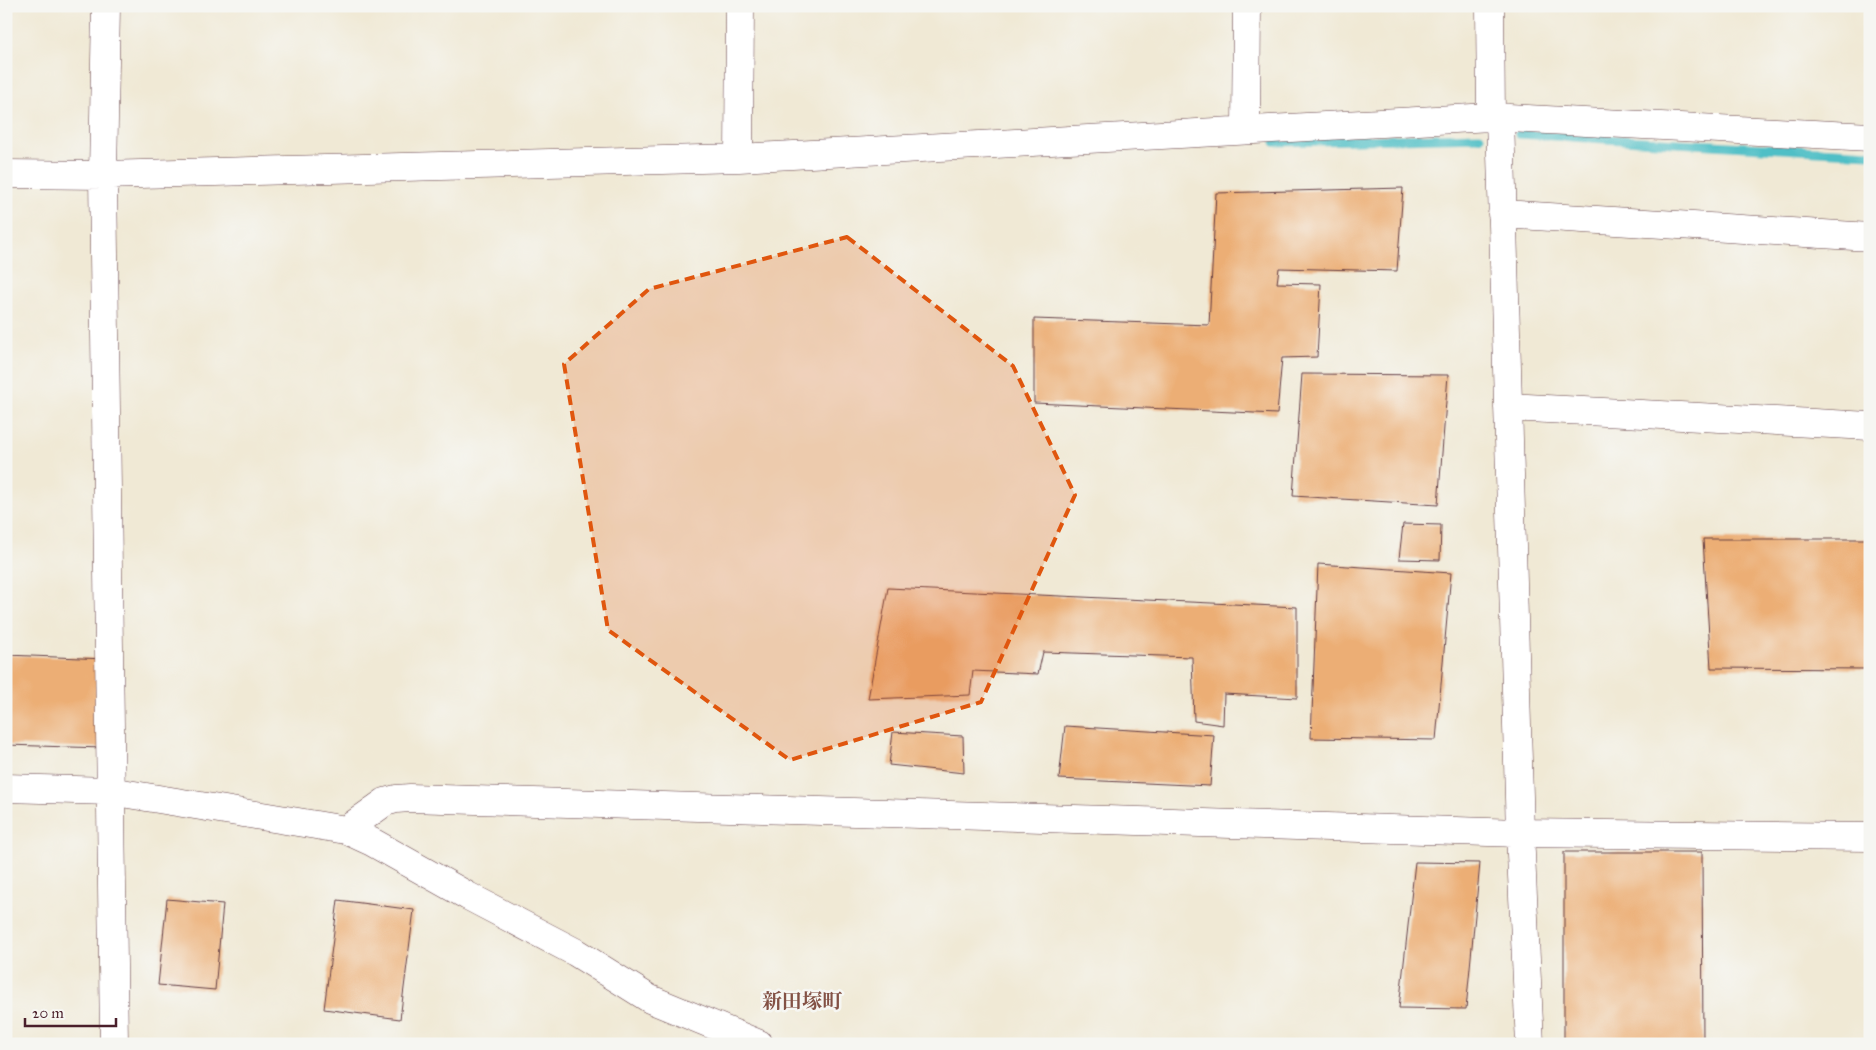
<svg xmlns="http://www.w3.org/2000/svg" width="1876" height="1050" font-family="'IM FELL Great Primer','Noto Serif JP',serif">
<rect width="100%" height="100%" fill="#f6f6f2"/>
<filter id="ink" filterUnits="userSpaceOnUse"><feTurbulence type="fractalNoise" baseFrequency=".02" numOctaves="2"/><feDisplacementMap in="SourceGraphic" scale="10" xChannelSelector="R" yChannelSelector="G"/><feConvolveMatrix kernelMatrix="1 2 1 2 8 2 1 2 1" color-interpolation-filters="sRGB"/></filter>
<filter id="wash" filterUnits="userSpaceOnUse"><feTurbulence type="fractalNoise" baseFrequency=".0096" numOctaves="4" result="noise"/><feDisplacementMap in="SourceGraphic" scale="20" xChannelSelector="R" yChannelSelector="G"/><feGaussianBlur stdDeviation="1.12" result="paint"/><feColorMatrix in="noise" values="0 0 0 0 0 0 0 0 0 0 0 0 0 0 0 0 0 1.4 0 .05"/><feComposite in="paint" operator="in"/></filter>
<g filter="url(#wash)">
<rect width="100%" height="100%" fill="#f0e9d5"/>
<g fill="none" stroke-linecap="round" stroke-linejoin="round">
<path stroke="#50bfc6" stroke-width="9" d="M1519,134L1870,154
M1275,142L1480,137"/>
</g>
<g id="blocks">
<path fill="#ecae74" d="M1403,188L1397,271L1279,268L1277,283L1321,284L1317,357L1282,358L1277,414L1034,403V319L1209,325L1216,193Z
M1302,374L1448,375L1438,505L1293,496Z
M1403,524L1441,525L1440,560L1399,559Z
M1703,539H1870V669L1711,668Z
M1318,564L1451,573L1436,740L1311,738Z
M888,588L1297,607V698L1224,694L1223,725L1194,721L1192,657L1043,652L1038,674L973,671L970,695L868,699Z
M6,655L106,659L103,748L6,745Z
M1065,726L1214,735L1210,786L1059,779Z
M893,732L963,736L964,773L889,765Z
M1564,852H1702L1703,1044H1564Z
M1415,862L1480,863L1466,1009L1399,1008Z
M167,899L223,904L215,990L158,985Z
M338,900L414,910L400,1019L324,1009Z"/>
</g>
</g>
<g filter="url(#ink)">
<use href="#blocks" fill-opacity="0" stroke="#633d44" stroke-width="1"/>
<g fill="none" stroke-linecap="round" stroke-linejoin="round">
<g stroke="#633d44" stroke-width="29">
<path id="minor" d="M106,6L103,175L114,1044
M1490,6L1491,117
M1500,117L1520,833L1530,1044
M1246,130L1247,6
M739,158L740,6
M6,174L103,175L739,158L1491,117L1870,137
M1502,214L1870,237
M1508,407L1870,426
M6,788L110,791L346,830L372,842L468,896L575,952L650,999L759,1044
M346,830L385,802L396,799L410,798L1520,833L1870,837"/>
</g>
<use href="#minor" stroke="#fff" stroke-width="28"/>
</g>
</g>
<path fill="#e0560e" fill-opacity="0.2" stroke="#e0560e" stroke-width="4" stroke-dasharray="10 6" stroke-linejoin="round" d="M847,237L1013,366L1075,495L981,702L790,760L608,630L564,364L649,289Z"/>
<g text-anchor="middle" stroke-width="5" stroke-linejoin="round" paint-order="stroke">
<g font-size="20" font-weight="bold" fill="#835145" stroke="#f6f6f2">
<text x="802" y="1008">新田塚町</text>
</g>
</g>
<rect width="1876" height="1050" fill="none" stroke="#f6f6f2" stroke-width="25"/>
<path d="M25 1018v8h91v-8" fill="none" stroke="#4a1f2b" stroke-width="2.5"/>
<text x="32" y="1018" font-size="15" fill="#4a1f2b" stroke="#f6f6f2" stroke-width="4" paint-order="stroke">20 m</text>
</svg>
